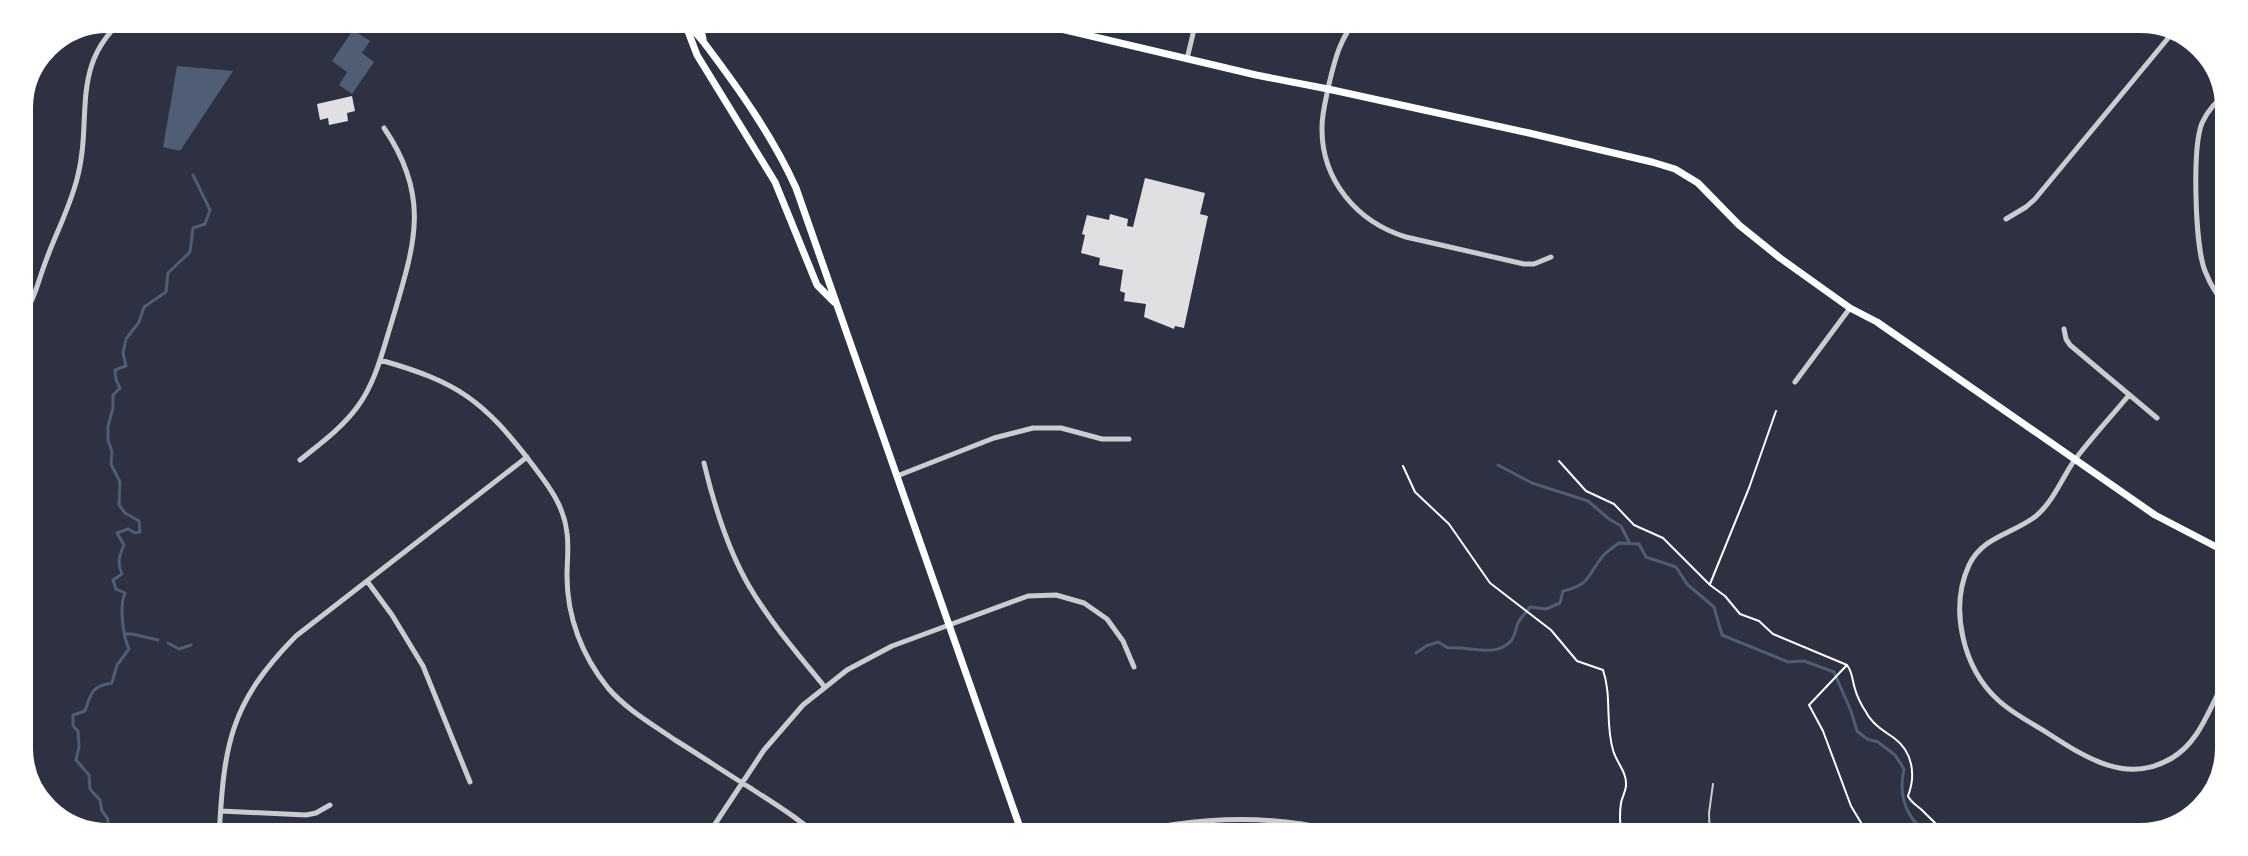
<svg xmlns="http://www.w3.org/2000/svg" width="2248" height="856" font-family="Bitter,serif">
<rect width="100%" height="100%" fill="#2d3142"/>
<path fill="#4f5d75" d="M353,30L370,41L362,53L374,62L352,94L339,85L347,72L332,61Z
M177,66L233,71L180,151L163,147Z"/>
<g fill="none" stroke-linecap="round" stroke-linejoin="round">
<path stroke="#4f5d75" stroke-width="3" d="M1498,465L1532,483L1588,501L1609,519L1621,526L1629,542
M124,634H132L158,640
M168,643L179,649L191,645
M1416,653L1426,646L1438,642L1448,648C1468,645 1494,659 1511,641C1516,635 1515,629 1518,623C1521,617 1526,612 1530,607L1546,609L1560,603L1563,591C1593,584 1586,575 1603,556C1607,551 1614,547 1619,543L1639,544L1646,557L1676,567L1687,584L1714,607L1722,635L1788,662L1804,661L1834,672L1851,711L1857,731L1867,739L1878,742L1895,755L1904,769C1896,803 1913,833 1948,842
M14,727L23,749L21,773
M87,837L86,831C94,829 101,830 108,827V819L102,811L100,800L90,789L89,775L76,760L79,747L78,731L73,726V715L85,711C91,693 92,686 112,683L117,665L129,649C123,636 119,607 125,593L116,589L113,580L122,574C117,563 119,556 124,545L117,533L128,529L135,533L140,532L139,521L125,513L119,505L120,482L111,464L112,452L108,440V426L113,408V395L120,388L116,380L115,370L126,366L123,353L126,339L139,322L144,307L166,292L168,273L190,252L193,228L205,224L210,210L193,175
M1973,842H1984"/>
</g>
<path fill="#e0e0e3" d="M352,96L355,111L347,113L348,121L329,125L328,118L320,120L317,104Z
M1145,178L1205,193L1200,214L1208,216L1184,328L1175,326L1174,329L1144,317L1146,304L1124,301L1125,293L1120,291L1123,270L1099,265L1100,258L1081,253L1085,235L1082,234L1087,215L1109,220L1110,214L1128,219L1127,226L1133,227Z"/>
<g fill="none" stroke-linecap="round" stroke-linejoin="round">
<path stroke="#fff" stroke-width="2" d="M1559,461L1586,491L1614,504L1634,525L1663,538L1710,585L1725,596L1740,614L1759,621L1773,634L1847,665C1853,673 1852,680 1855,689C1857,696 1862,706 1866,712C1872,724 1884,731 1894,738C1913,752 1916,775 1908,796C1912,804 1917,805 1923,811C1932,820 1939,828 1950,835L1974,824L2004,834L2017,842
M1403,466L1415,492L1449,524L1490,583L1551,630L1577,661L1603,670C1612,696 1605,723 1613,750C1616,762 1627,772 1626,785C1626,791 1622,797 1621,803C1619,816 1620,828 1622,841
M1710,584L1749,488L1776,411
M1847,665L1809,705L1823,731L1851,806L1872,841"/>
<path stroke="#caccd0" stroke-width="2" d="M1710,841L1709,813L1713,784"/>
<path stroke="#caccd0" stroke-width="5" d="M285,14L298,27
M1358,17C1340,38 1335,59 1329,84C1326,99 1322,113 1322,127C1321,180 1357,222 1406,237L1524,264H1534L1551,257
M1452,17L1465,20L1483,18
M1187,59L1197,17
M2230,91C2218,99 2208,110 2202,123C2192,148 2195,246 2205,271C2211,287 2221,301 2232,312
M2006,219L2026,207L2035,199L2179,25
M21,317C34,302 37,285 44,266C54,237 69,210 77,179C94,116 67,62 130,14
M2064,329L2066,339L2070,345L2157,418
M380,360C458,382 483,400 532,464C548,485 564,505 567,533C569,547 567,562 567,576C567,617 582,656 608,688C627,710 652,724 675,740C701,756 726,773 752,789C776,805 800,819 821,839
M1795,382L1850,308
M2129,395C2111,417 2091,438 2074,461C2062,478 2053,502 2036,516C2013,534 1983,536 1969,565C1949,609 1963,668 1998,700C2013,714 2032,723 2049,734C2086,758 2128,785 2172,758C2199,742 2208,711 2223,684
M300,460C321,443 342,428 358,406C376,381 383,350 392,321C414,246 432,198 384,128
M704,463C714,505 727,548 749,586C770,622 798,654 824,686
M897,476L994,438L1033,428H1061L1102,439H1129
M367,581L392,615L423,666L470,782
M221,811L306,815L316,813L330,805
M219,837C224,745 229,704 296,636L527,457
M702,838L715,824L764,750L803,705L847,670L892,646L1028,596L1056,595L1084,603L1107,619L1123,641L1134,667
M1106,839C1171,821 1235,814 1302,824C1326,828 1350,835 1375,840"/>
<path stroke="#fff" stroke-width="7" d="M681,15C688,26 698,34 705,44C739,89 773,137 796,188L1024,839
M698,15L703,39
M1006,16L1256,75L1328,89L1529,133L1652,162L1675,169L1698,183L1739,225L1780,258L1850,308L1877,322L2155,515L2230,554
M686,26L697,55L775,182L817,285L834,302"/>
</g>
<path d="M0 0H2248V856H0ZM108 28H2140A80 80 0 0 1 2220 108V748A80 80 0 0 1 2140 828H108A80 80 0 0 1 28 748V108A80 80 0 0 1 108 28Z" fill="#fff" fill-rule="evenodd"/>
<path fill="none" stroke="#fff" stroke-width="10" d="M108 28H2140A80 80 0 0 1 2220 108V748A80 80 0 0 1 2140 828H108A80 80 0 0 1 28 748V108A80 80 0 0 1 108 28Z"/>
</svg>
